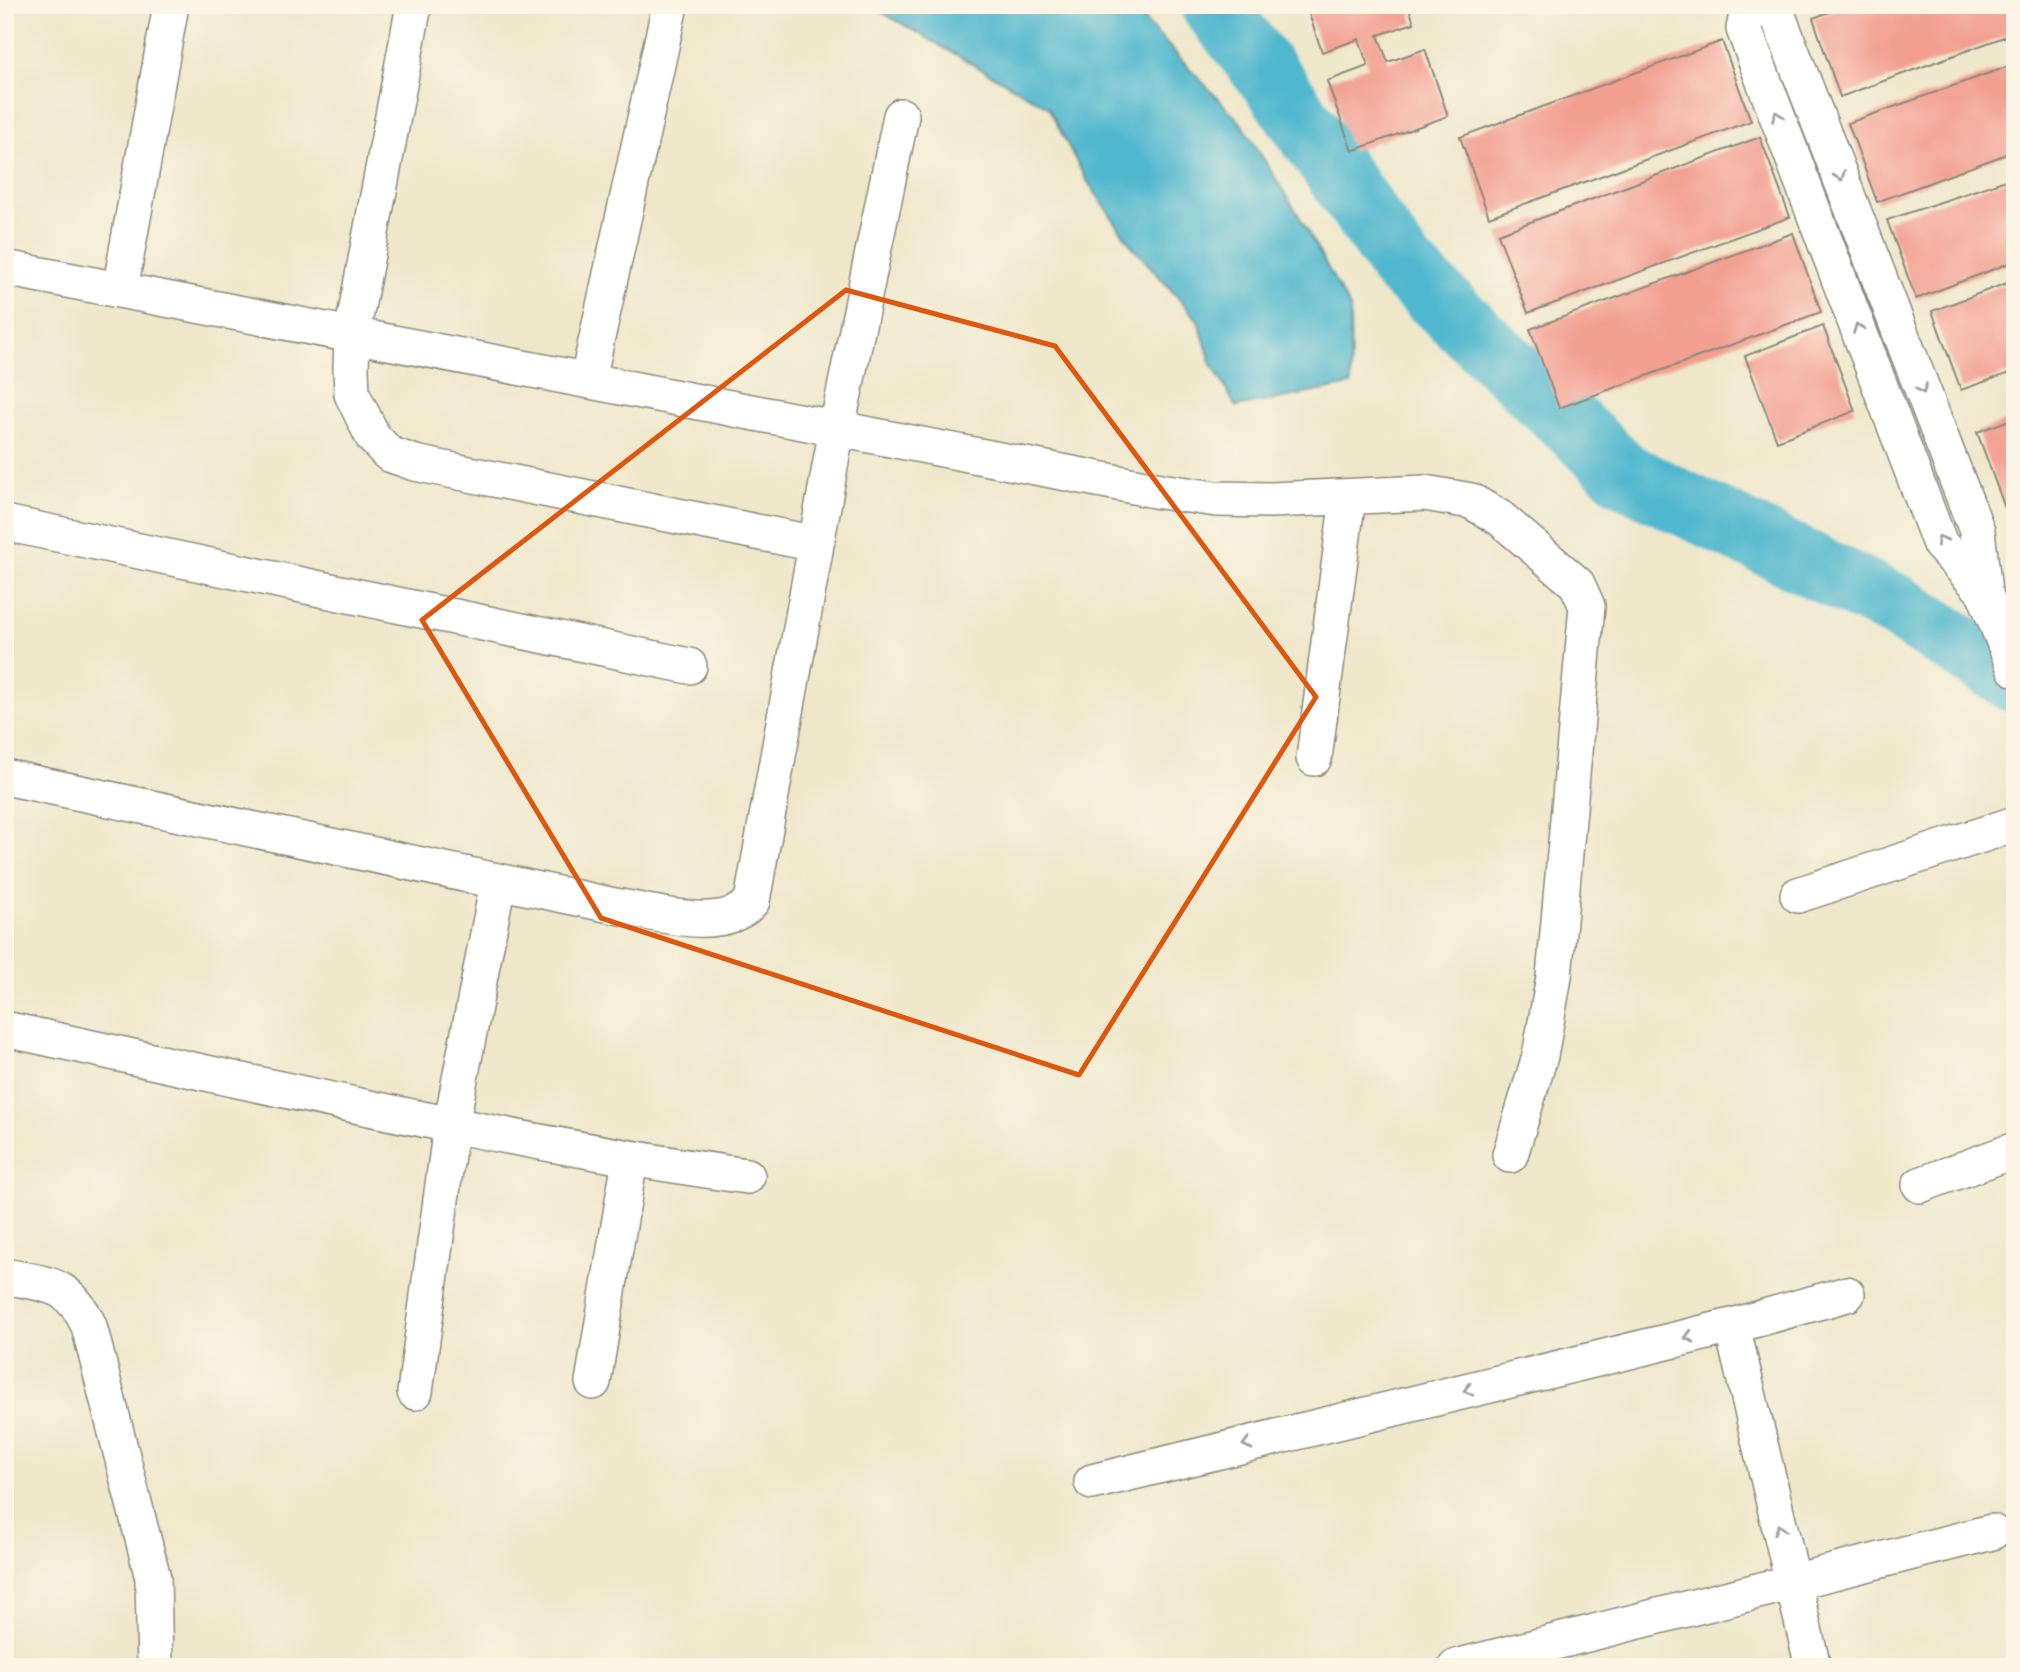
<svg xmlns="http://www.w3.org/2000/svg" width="2020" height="1672" font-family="Dekko,sans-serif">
<rect width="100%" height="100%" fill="#fcf5e5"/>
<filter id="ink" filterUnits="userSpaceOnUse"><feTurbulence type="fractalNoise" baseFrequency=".0143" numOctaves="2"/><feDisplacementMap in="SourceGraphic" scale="14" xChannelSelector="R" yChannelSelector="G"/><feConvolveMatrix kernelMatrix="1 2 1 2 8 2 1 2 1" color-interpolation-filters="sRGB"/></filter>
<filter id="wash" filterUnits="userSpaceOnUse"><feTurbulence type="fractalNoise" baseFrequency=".00686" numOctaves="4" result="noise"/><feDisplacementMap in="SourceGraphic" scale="28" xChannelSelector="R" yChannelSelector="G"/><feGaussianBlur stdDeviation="1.57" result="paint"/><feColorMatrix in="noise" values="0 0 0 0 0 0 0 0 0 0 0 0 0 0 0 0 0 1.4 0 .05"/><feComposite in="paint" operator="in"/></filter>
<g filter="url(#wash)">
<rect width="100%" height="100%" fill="#eee7ca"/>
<path fill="#50b7ce" stroke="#3e717c" stroke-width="2" d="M869,5H1136L1146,22L1242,124L1299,216L1350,308L1351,385L1236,407L1211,362L1198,320L1131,245L1084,176L1048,107Z"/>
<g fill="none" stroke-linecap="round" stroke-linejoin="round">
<path stroke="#50b7ce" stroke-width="65" d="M1213,5L1280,91L1401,265L1625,475L1896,606L2015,681"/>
</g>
<g id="blocks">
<path fill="#f29f90" d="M1306,5H1408L1414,23L1378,35L1388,62L1425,49L1448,116L1352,151L1327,81L1368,66L1359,39L1322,52Z
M1848,5H2015V33L1840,97L1813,18Z
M1722,41L1751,121L1489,217L1460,137Z
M2015,64V151L1877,202L1848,123Z
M1760,137L1790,217L1528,313L1498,234Z
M2015,177V261L1916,299L1887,220Z
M1793,233L1821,312L1559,408L1530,329Z
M2015,280V371L1961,390L1932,311Z
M1823,326L1855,411L1777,441L1745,356Z
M2015,418V507L2006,511L1977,432Z"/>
</g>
</g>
<g filter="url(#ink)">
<use href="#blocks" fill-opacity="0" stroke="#8c897a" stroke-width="2"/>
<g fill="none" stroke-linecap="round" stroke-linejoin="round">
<g stroke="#8c897a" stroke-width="38">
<path id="minor" d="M414,5L352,334L351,369L352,394L373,437L389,454L415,463L816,544
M1749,5L1744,29L1940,544L1984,592
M1762,5L1778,16L1977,531L1984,592L2015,669
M5,268L1160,491L1216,499L1271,500L1425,493L1471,501L1500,518L1577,584L1587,606L1554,977L1540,1056L1510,1155
M120,290L171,5
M588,379L670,5
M5,523L689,666
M1314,758L1348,497
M5,777L615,906C654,912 724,935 752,901L837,428L901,116
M1798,895L2015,824
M5,1029C251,1082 497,1141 747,1176
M1920,1185L2015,1150
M5,1276C48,1285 69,1282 89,1326L153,1578L155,1667
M1732,1326L1847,1294
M593,1382L630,1159
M415,1392L451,1126L498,882
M1092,1482L1732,1326L1813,1667
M1456,1667L1992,1532"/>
</g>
<use href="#minor" stroke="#fff" stroke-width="35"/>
</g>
<defs><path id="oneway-chevron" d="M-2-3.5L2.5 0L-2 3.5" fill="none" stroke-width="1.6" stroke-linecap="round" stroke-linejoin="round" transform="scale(1.75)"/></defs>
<g stroke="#a0a0a0">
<use href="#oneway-chevron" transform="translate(1777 116) rotate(-111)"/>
<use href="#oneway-chevron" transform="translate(1840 176) rotate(69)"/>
<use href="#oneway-chevron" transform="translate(1858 328) rotate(-111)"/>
<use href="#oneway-chevron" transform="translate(1922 389) rotate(69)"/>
<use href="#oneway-chevron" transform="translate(1941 540) rotate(-119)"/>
<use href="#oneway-chevron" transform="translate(1689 1337) rotate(166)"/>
<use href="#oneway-chevron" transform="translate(1468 1390) rotate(166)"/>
<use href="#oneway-chevron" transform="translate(1247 1444) rotate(166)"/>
<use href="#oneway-chevron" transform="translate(1780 1529) rotate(-103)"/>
</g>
</g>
<path fill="none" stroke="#df570e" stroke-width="5" stroke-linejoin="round" d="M846,290L1055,346L1316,697L1079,1075L601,918L422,620Z"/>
<rect width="2020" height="1672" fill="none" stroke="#fcf5e5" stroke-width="28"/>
</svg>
